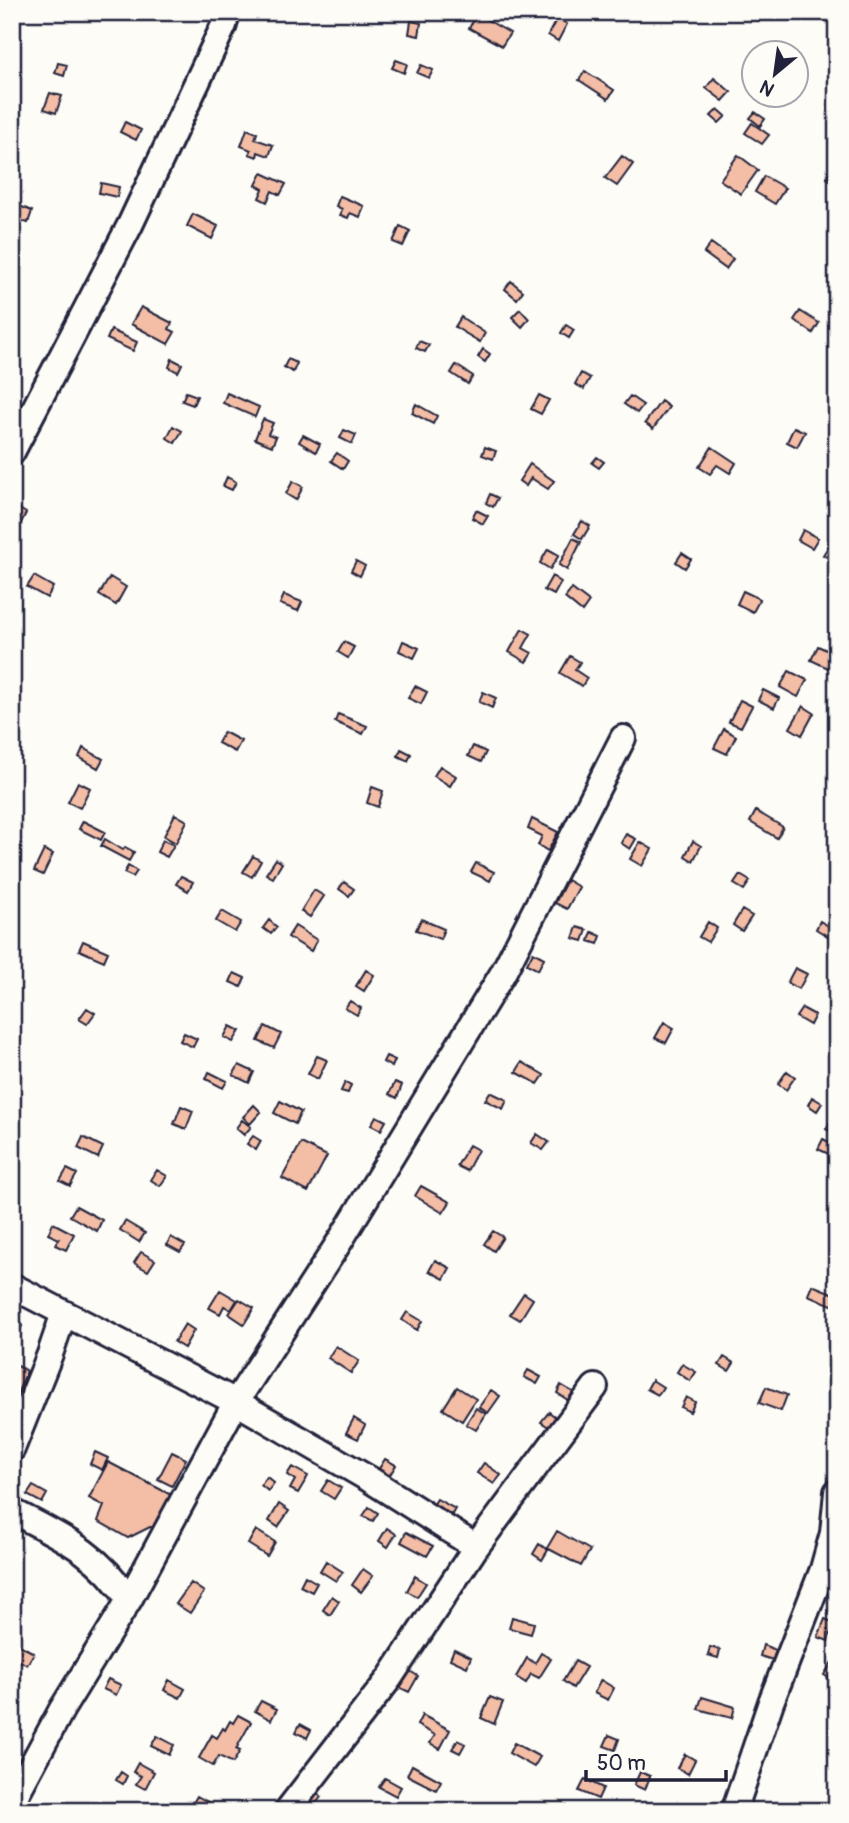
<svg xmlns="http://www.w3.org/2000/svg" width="849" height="1823" font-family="Pangolin,sans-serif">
<rect width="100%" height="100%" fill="#fdfcf7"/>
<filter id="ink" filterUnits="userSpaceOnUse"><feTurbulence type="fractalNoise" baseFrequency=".0143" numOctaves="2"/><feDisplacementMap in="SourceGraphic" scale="14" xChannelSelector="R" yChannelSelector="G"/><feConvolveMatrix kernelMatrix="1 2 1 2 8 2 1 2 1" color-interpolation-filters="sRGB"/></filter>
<g filter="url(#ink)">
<path fill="#f3bda6" stroke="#22223b" stroke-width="2" d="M477,14L510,33L502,46L469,28Z
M557,18L567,24L558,41L548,35Z
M411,21L421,23L419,36L409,34Z
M396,60L407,64L404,73L392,68Z
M58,63L67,65L64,76L55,73Z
M421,65L433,70L429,78L417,73Z
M585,71L614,90L608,99L579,80Z
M714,78L731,92L723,101L706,88Z
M50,93L62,96L56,113L44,109Z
M718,109L726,116L719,123L711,116Z
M755,112L765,119L760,126L750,118Z
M125,122L141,130L136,140L120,132Z
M752,123L769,135L762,144L745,133Z
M247,129L257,133L255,139L273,145L269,156L258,152L257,157L249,154L251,150L241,146Z
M738,155L758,170L741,194L720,180Z
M622,156L633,164L617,186L605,178Z
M833,166L837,168V184L827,178Z
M262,173L286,184L280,195L272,191L267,202L259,198L263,189L256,185Z
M764,176L785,188L775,204L755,192Z
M101,183L119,187L117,197L99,193Z
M340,196L364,206L360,217L350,213L348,218L340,215L342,209L336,206Z
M12,203L32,211L28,223L12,218Z
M193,214L218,226L212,239L187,226Z
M400,226L410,231L403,246L393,242Z
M711,243L733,259L726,269L704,253Z
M511,281L523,291L517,299L505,289Z
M141,307L172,323L169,329L175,332L168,344L131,324Z
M520,309L529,319L522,327L512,317Z
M800,311L819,323L813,333L794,320Z
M461,317L485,333L480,342L455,327Z
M566,325L574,330L569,338L561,333Z
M111,330L137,342L133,351L107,339Z
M419,341L429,345L425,352L416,348Z
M483,349L490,354L485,362L478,357Z
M172,359L182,364L178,372L169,367Z
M288,359L297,363L293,372L284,367Z
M456,365L473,376L468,384L451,373Z
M581,373L590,378L584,389L575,384Z
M186,392L197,396L193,405L182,401Z
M227,393L259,407L255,417L223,403Z
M539,395L549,400L541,414L531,409Z
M630,396L643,405L637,413L624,404Z
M661,401L669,407L653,429L645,423Z
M416,404L437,416L433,424L412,413Z
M263,419L273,423L268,434L276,437L272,446L255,439Z
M173,426L182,431L175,443L167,438Z
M794,427L805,432L797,447L787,442Z
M344,430L356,435L352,444L340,438Z
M303,435L320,444L316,452L299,442Z
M485,447L496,451L493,459L482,455Z
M712,447L736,463L730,473L717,465L710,474L699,467Z
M337,453L348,461L343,469L331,461Z
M597,457L604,462L599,468L592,463Z
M530,464L554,481L548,489L531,478L526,486L519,481Z
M227,477L236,482L232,490L223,486Z
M293,481L303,487L296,500L286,494Z
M490,494L498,498L493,507L486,503Z
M13,505L26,513L19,527L12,524Z
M476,510L488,516L483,524L472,518Z
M582,521L590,526L582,539L574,534Z
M803,530L818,538L812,548L798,540Z
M573,538L581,542L567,570L559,565Z
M828,547L837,552V563L823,555Z
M548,549L559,555L550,569L540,563Z
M682,553L691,559L685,568L676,562Z
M356,561L365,566L360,576L351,571Z
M34,576L53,587L47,598L27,587Z
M552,576L561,582L554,595L544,590Z
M110,577L126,587L116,605L99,595Z
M572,589L589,602L582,612L565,598Z
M743,591L760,599L753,612L737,604Z
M284,595L302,602L298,611L280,604Z
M522,629L531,634L523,648L532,653L526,662L509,652Z
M403,641L419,648L414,658L399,651Z
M344,642L354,647L348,658L338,652Z
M818,646L837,655L830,669L811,660Z
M570,656L580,662L575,670L587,678L582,686L560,673Z
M789,671L807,680L798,697L780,687Z
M415,686L427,692L421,704L408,698Z
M763,690L779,698L774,708L758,700Z
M483,692L496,698L492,708L479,702Z
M740,700L752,706L741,727L729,722Z
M803,706L814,713L802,735L790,728Z
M12,707L19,710L12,727Z
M338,714L367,726L363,734L335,722Z
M724,729L736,736L727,754L714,748Z
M224,732L241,741L235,752L218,743Z
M473,746L486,752L481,762L468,756Z
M83,748L103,759L98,768L79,757Z
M401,749L411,754L408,761L398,756Z
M440,766L456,776L450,786L434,776Z
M78,782L90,788L80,808L68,802Z
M372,787L383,791L378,807L367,803Z
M756,811L783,827L777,838L750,822Z
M175,814L187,821L176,843L164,836Z
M532,819L558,832L548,851L538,845L542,836L528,829Z
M83,821L105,832L101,840L79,829Z
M626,834L636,839L630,849L621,843Z
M105,839L123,850L125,847L134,852L129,861L101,846Z
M163,840L174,845L167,857L157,852Z
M693,841L701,846L693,861L685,856Z
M640,842L652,849L642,866L630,859Z
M44,850L53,854L43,875L34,871Z
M253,856L261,861L252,877L243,872Z
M276,859L282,863L273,878L266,874Z
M476,863L494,872L490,881L471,872Z
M128,866L137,871L133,877L124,873Z
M740,875L750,881L744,890L734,884Z
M181,876L193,882L188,891L176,884Z
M567,880L579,887L567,909L555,903Z
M344,882L354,889L349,896L339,889Z
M314,890L324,896L310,917L301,911Z
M742,910L752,916L742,931L733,925Z
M222,911L241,922L235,932L216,921Z
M421,919L444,929L440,939L416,930Z
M269,920L277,927L271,934L263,928Z
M820,921L837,931V942L816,929Z
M708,922L717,928L708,942L699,937Z
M295,926L317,940L311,951L288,937Z
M577,927L587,930L583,941L573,938Z
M592,932L601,936L598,944L589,941Z
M83,941L108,952L104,961L79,950Z
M533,952L544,958L538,970L527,964Z
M795,968L807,974L799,989L787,983Z
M366,970L374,975L364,991L356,986Z
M234,973L245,978L241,987L230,982Z
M350,1001L361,1008L357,1015L345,1008Z
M87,1008L95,1013L87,1024L79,1019Z
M802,1008L815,1015L810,1025L796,1017Z
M664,1022L674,1028L666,1043L655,1038Z
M230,1026L240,1031L233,1042L224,1037Z
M265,1026L281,1034L274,1048L258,1041Z
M184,1033L197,1039L193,1047L180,1041Z
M317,1056L327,1060L318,1079L308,1074Z
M386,1056L395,1060L392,1067L383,1062Z
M522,1062L544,1075L538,1084L516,1072Z
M239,1065L254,1072L249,1083L233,1075Z
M787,1071L795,1077L786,1090L778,1084Z
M209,1072L227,1081L223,1088L206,1079Z
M345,1082L351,1085L348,1093L341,1091Z
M395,1082L402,1085L397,1098L389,1094Z
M490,1092L507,1100L503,1109L485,1100Z
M812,1097L822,1103L817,1111L808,1105Z
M280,1101L301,1112L295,1124L274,1113Z
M254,1105L261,1112L250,1124L243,1117Z
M181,1106L193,1111L186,1129L174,1124Z
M836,1112L837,1113V1135L826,1129Z
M376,1116L386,1121L381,1130L371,1125Z
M242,1120L251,1127L244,1135L236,1128Z
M537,1134L549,1142L543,1150L531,1143Z
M253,1136L261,1141L256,1150L247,1144Z
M83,1137L103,1147L98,1158L78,1148Z
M823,1139L837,1146L835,1157L818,1149Z
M301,1143L327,1156L308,1192L282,1178Z
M469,1145L478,1150L467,1171L457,1166Z
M67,1169L77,1174L70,1186L60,1181Z
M157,1170L167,1176L160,1186L151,1180Z
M421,1186L450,1202L443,1213L415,1196Z
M76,1206L102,1220L97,1231L70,1216Z
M125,1221L145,1233L139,1242L120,1230Z
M53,1223L74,1234L66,1250L55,1245L59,1239L48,1234Z
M493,1231L503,1237L494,1251L484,1244Z
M171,1237L185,1245L180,1252L167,1245Z
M141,1252L155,1260L148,1271L134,1263Z
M435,1260L450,1268L444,1279L429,1271Z
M812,1285L837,1295L834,1306L808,1295Z
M220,1290L237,1300L231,1310L224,1306L220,1314L209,1308Z
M524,1293L533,1299L520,1320L510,1314Z
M239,1299L254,1308L244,1324L229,1314Z
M407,1312L422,1321L417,1330L402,1320Z
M12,1320L22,1326L17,1336L12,1334Z
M185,1324L194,1330L184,1348L174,1342Z
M336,1346L359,1361L351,1373L328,1358Z
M724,1357L734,1363L729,1371L719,1365Z
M14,1364L27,1371L17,1394L12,1392V1368Z
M682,1364L696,1372L690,1381L677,1372Z
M528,1370L541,1377L537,1384L524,1377Z
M652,1380L663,1387L658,1395L647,1389Z
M561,1385L573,1392L568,1400L557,1393Z
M457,1387L476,1399L462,1421L443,1409Z
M766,1387L787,1395L781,1411L759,1403Z
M491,1390L500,1396L488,1413L479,1407Z
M686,1397L695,1402L690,1412L681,1407Z
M476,1408L486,1414L476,1430L466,1424Z
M549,1412L557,1418L550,1428L541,1422Z
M354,1418L365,1425L358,1439L346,1433Z
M95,1452L108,1458L102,1470L90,1464Z
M172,1452L186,1459L172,1486L158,1479Z
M385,1459L396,1465L388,1478L377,1472Z
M108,1462L175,1497L159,1528L150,1527L128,1538L98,1521L104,1506L89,1498Z
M484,1463L501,1475L494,1484L477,1473Z
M292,1467L308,1476L298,1493L290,1489L295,1480L287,1475Z
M267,1477L274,1483L268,1491L261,1485Z
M328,1480L341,1488L334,1499L321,1491Z
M33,1486L47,1494L42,1503L27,1495Z
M437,1499L455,1509L448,1521L430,1510Z
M279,1504L289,1511L278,1527L269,1521Z
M369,1507L378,1513L373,1521L363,1516Z
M387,1528L396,1534L388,1547L379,1541Z
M256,1530L275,1542L267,1556L248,1544Z
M557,1531L590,1550L581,1566L547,1548Z
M406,1532L433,1546L427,1556L401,1542Z
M539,1544L548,1550L542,1560L533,1554Z
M326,1561L343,1572L336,1581L320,1571Z
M363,1569L373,1576L361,1592L352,1585Z
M305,1576L317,1583L312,1592L300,1586Z
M415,1576L426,1583L417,1597L407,1591Z
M191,1583L204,1592L190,1613L176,1604Z
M332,1596L339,1601L330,1615L323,1610Z
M512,1617L534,1623L531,1634L509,1628Z
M825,1619L836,1624L833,1632H831L828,1641L818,1637Z
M12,1641L34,1653L27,1665L12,1657Z
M763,1645L776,1650L773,1660L760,1656Z
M710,1647L720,1650L718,1658L708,1655Z
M454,1649L471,1657L467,1667L450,1659Z
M541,1653L551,1659L539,1678L531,1674L526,1683L516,1677L527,1658L535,1663Z
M837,1654V1683L824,1675Z
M575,1661L586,1667L573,1688L563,1681Z
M408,1670L418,1676L409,1692L399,1687Z
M108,1679L121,1685L116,1695L103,1689Z
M169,1680L185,1689L180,1698L164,1690Z
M601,1680L614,1688L608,1700L594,1693Z
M490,1697L503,1702L494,1724L481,1718Z
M702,1697L735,1707L732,1718L698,1709Z
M261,1701L277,1709L271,1720L255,1711Z
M837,1714V1733L830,1731Z
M238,1715L251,1722L236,1749L240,1751L233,1763L219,1756L213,1766L199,1758L212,1735L217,1738L223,1728L225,1730L230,1721L233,1723Z
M422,1715L450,1730L440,1749L430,1743L435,1735L417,1725Z
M300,1724L311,1730L307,1738L296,1732Z
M609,1735L619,1739L615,1750L604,1746Z
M157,1736L174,1745L169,1755L151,1746Z
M458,1740L465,1744L460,1753L452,1749Z
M514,1743L540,1757L534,1767L509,1753Z
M685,1754L695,1760L688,1774L677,1768Z
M138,1763L154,1772L145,1789L136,1784L141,1776L133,1772Z
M412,1765L441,1781L436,1790L407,1775Z
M121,1772L127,1776L123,1784L116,1780Z
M640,1772L650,1776L645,1790L634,1785Z
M385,1778L401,1787L396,1796L379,1787Z
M585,1779L603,1788L598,1799L579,1791Z
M312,1789L321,1797L312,1809L302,1801Z
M197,1796L213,1805L210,1811H194L190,1808Z
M831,1799L837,1802V1811L827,1809Z"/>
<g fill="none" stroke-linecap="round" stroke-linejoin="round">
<g stroke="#22223b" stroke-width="30">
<path id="minor" d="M12,452L130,225L224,25L227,12
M12,1286L236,1402L369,1479L476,1547
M12,1449L50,1354L64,1313
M12,1511C61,1537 98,1552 129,1600
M12,1802L62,1709L129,1600L236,1402L340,1241L503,973L623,738
M287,1811L389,1679L476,1547L595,1387
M734,1811L771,1702L823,1569L833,1533L837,1492"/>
</g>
<use href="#minor" stroke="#fdfcf7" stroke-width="24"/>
</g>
</g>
<rect width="849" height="1823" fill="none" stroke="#fdfcf7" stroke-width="42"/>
<rect x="21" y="21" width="807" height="1781" fill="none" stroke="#22223b" stroke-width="2.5" filter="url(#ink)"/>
<g transform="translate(775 74) rotate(209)"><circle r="33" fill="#fdfcf7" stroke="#a5a5ac" stroke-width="2"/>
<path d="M0-5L12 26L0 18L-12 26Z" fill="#22223b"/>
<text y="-10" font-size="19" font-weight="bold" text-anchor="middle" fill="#22223b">N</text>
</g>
<path d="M586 1770v10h140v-10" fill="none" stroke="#22223b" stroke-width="3.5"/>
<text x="597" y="1770" font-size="21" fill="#22223b" stroke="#fdfcf7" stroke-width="5" paint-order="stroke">50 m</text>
</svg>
